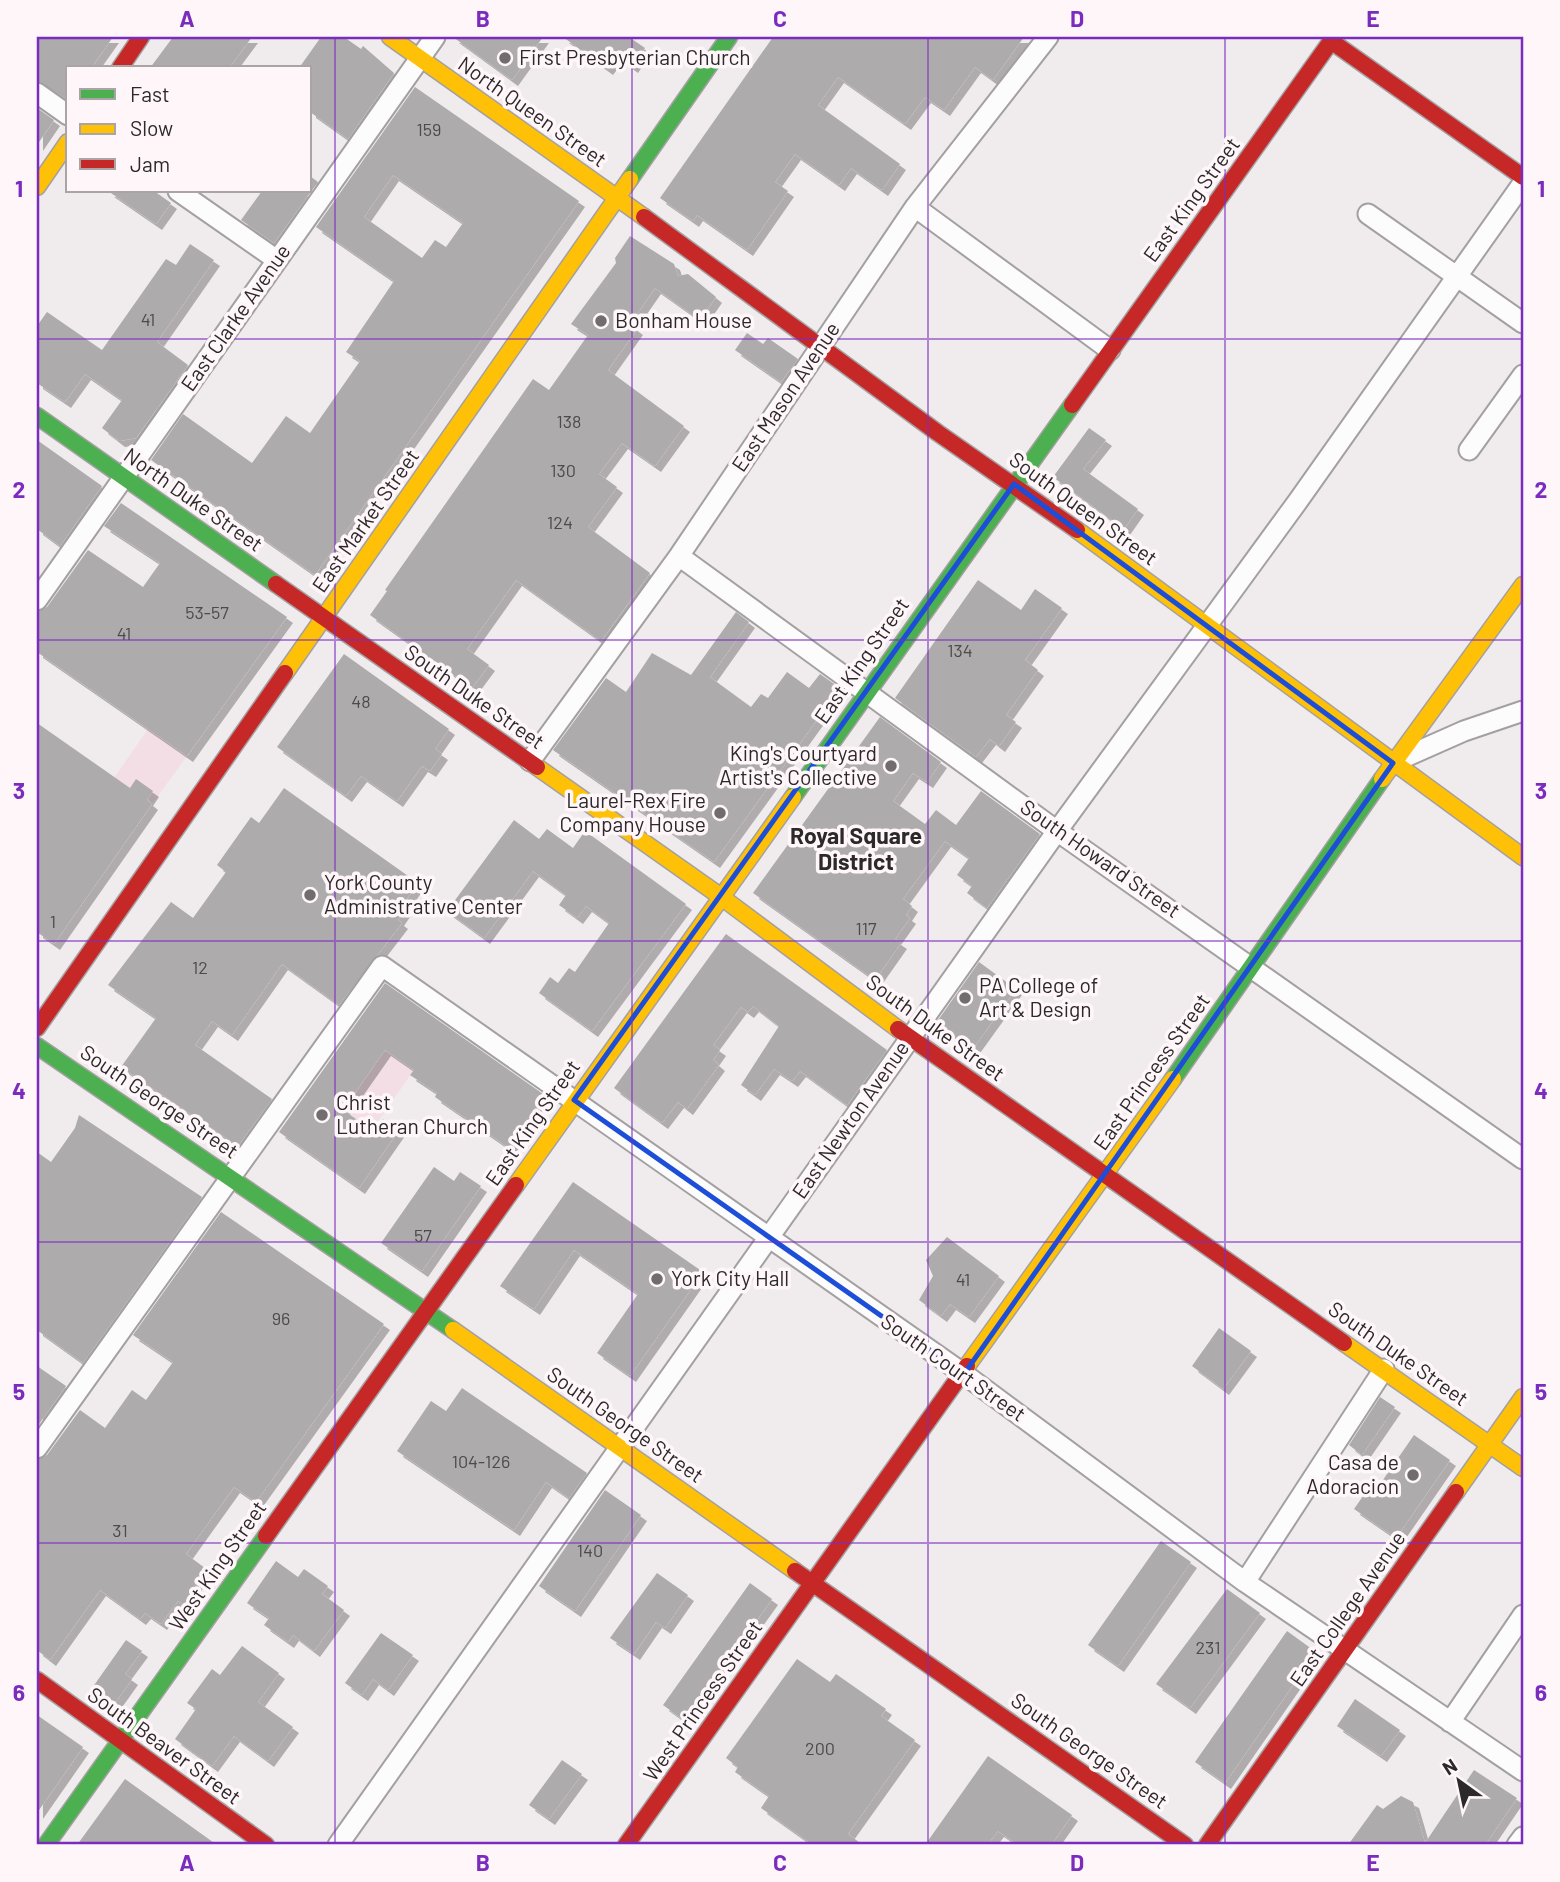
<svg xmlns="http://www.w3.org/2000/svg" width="1560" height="1882" font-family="Barlow,sans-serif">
<defs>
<filter id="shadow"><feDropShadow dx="6" dy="6" stdDeviation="0" flood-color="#0004"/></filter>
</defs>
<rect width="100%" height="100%" fill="#f0ebed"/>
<path fill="#f3dee5" d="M148,729L187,756L152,804L136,780L130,788L114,778Z
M382,1048L414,1070L378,1121L380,1123L375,1132L343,1110L379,1059Z"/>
<path fill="#aeabac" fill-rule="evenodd" filter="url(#shadow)" d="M37,37H113L91,68H68V100L37,81Z
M173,37H252L229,68H150Z
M321,37H344L361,49L363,46L394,73L348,139L310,112V68H299Z
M453,37H543L512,80Z
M563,37H629L645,48L632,67L617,56L607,69Z
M773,37H1024L993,80L975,67L944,110L925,97L905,124L838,77L818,105L900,164L882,190L851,168L839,185L795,154L775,182L788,191L747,250L697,215L693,221L660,198Z
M415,87L579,201L315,575L151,460L183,414L252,463L286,416L310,433L360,361L346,352L394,281L316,227ZM393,175L463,223L446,247L435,240L422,258L364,217Z
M37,108L54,120L37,145Z
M310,176L318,182L274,243L241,220L262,191H310Z
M108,191H154L171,203L156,224Z
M630,236L674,264L678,276L688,274L716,297L700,320L655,288L630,324L637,329L608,370L684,426L655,466L622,443L599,474L617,487L588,527L650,573L601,641L516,580L467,649L489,665L472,688L370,615L387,591L385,590L533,379L549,390L588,335L571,324L616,263L615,258Z
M190,244L214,260L157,342L188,365L136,438L119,441L102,428L122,400L85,374L65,402L37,383V326L47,312L102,350L166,259L176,265Z
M747,333L763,344L768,338L798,359L781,382L735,350Z
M1089,428L1106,440L1083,469L1138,509L1124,529L1053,477Z
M37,440L102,486L60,546L37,529Z
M121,503L287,617L187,756L37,652V612L47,607L88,550L143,587L160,563L104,526Z
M978,580L1021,610L1035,589L1062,608L1025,660L1038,670L1006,715L1016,722L999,746L990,739L976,757L895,698Z
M736,612L749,622L710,677L751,707L761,694L768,698L787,672L809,688L820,674L840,688L714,862L553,750L606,678L626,692L652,653L691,675Z
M344,654L449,729L435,749L442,754L430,771L422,766L397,801L361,776L346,796L277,747Z
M880,717L941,762L927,782L913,773L893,801L925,824L936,810L956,825L981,791L1040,834L987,908L967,893L972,886L957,875L969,858L945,841L903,899L912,906L906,915L910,918L895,939L901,943L875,980L753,893Z
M37,723L130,788L136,779L153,791L147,800L152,804L54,944L37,932Z
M284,788L418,883L400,909L404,911L398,920L402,923L339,1005L282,964L232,1035L212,1021L195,1045L272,1099L238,1146L121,1067L156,1018L108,985L171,902L193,918L226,872L217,865L251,817L259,823Z
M514,820L539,839L547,829L573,848L585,831L686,904L592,1031L539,993L550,977L558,983L569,968L575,972L609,923L586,906L577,918L559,905L566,895L533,871L484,938L447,911Z
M726,934L887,1050L847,1105L800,1071L792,1081L774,1069L755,1095L741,1085L779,1026L753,1006L748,1012L741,1007L713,1045L720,1050L713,1060L719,1065L687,1109L678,1102L662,1123L614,1088Z
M979,962L1016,989L972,1050L936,1023Z
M385,983L546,1096L509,1148L435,1097L437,1093L410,1075L414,1070L385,1050L343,1110L375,1132L383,1119L399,1130L359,1188L279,1132Z
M79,1115L202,1197L83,1363L37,1330V1152L51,1162L75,1128Z
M434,1167L454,1181L460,1172L481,1186L422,1271L381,1243Z
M573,1182L703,1272L630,1376L597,1353L638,1294L574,1250L534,1309L500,1286Z
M221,1212L384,1324L256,1502L234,1487L186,1554L205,1568L184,1605L178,1601L161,1624L145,1613L140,1619L100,1590L50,1660L37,1650V1460L47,1455L80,1410L105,1428L132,1390L146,1400L173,1362L133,1335Z
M947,1237L999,1276L969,1317L950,1304L941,1316L919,1300L933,1276L926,1260Z
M1219,1328L1251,1351L1223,1389L1192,1366Z
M37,1366L66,1386L37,1427Z
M462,1388L587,1473L569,1498L546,1482L514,1530L397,1451L431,1401L446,1411Z
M1380,1397L1395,1407L1362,1455L1349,1445Z
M1414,1435L1450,1460L1396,1538L1354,1509L1370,1486L1376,1490Z
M605,1490L641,1515L575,1611L539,1586Z
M1161,1541L1191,1562L1118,1666L1088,1645Z
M276,1561L298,1577L304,1569L328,1586L322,1594L344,1610L314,1651L293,1635L288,1642L264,1625L269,1618L247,1603Z
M657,1573L688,1595L665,1628L656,1622L634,1654L610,1638Z
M750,1583L772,1599L685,1721L663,1705Z
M1227,1589L1260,1613L1190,1708L1156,1684Z
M1287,1631L1316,1652L1225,1783L1195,1762Z
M381,1633L413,1655L388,1690L373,1679L362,1695L345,1683Z
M126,1640L142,1651L125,1674L132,1679L112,1707L90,1691Z
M242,1646L279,1673L258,1702L293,1727L268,1761L234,1736L212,1766L175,1739L196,1709L187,1703L212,1669L220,1675Z
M797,1659L830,1682L836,1674L886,1709L881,1716L915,1740L848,1834L863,1845H813L761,1808L769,1796L735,1772L738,1767L726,1758Z
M1355,1699L1400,1730L1381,1756L1337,1726Z
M37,1715L83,1747L37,1813Z
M988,1756L1072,1815L1051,1845H1018L998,1831L987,1845H925Z
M562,1760L582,1774L549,1819L529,1805Z
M1474,1770L1517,1798L1485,1845H1348L1377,1805L1383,1809L1401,1796L1413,1802L1425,1843Z
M125,1779L217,1845H77Z"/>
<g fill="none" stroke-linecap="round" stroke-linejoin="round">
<g stroke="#a4a0a2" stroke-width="23">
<path id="street" d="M37,93L68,115
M178,191L277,260
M915,207L1110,350
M1368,214L1523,323
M1469,450L1523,375
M679,556L1057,831L1523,1159
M37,600L435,37
M530,761L679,556L915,207L1048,37
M1394,762L1464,731L1523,711
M37,1448L382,966L964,1374L1245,1582L1523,1771
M1245,1582L1384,1369
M1450,1722L1523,1615
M338,1845L1057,831L1298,501L1523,183
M1517,1845L1523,1837"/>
</g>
<g stroke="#a4a0a2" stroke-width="19">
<path id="fast" d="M630,179L729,37
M37,416L276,584
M793,797L1072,405
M37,1046L453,1330
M1173,1079L1382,779
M46,1845L266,1536"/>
</g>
<g stroke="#a4a0a2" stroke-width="19">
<path id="slow" d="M390,37L644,217
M37,187L68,142
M1077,530L1523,857
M285,673L630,179
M537,767L720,896L898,1029
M1382,779L1523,585
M516,1185L793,797
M453,1330L795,1571
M1344,1343L1523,1468
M967,1366L1173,1079
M1456,1492L1523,1397"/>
</g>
<g stroke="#a4a0a2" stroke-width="19">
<path id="jam" d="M1331,41L1523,177
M120,68L141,37
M644,217L938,433L1077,530
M1072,405L1334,37
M276,584L537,767
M37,1028L285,673
M898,1029L1344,1343
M266,1536L516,1185
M795,1571L1185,1845
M37,1680L266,1845
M626,1845L967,1366
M1207,1845L1456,1492"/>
</g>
<use href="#street" stroke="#fdfcfc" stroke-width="19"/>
<use href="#fast" stroke="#4caf50" stroke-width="16"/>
<use href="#slow" stroke="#ffc107" stroke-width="16"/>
<use href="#jam" stroke="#c62828" stroke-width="16"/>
</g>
<path fill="none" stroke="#1d4ed8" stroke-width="5" stroke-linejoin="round" d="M1014,484L1393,763L964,1374L574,1100Z"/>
<path fill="none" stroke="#7b2cbf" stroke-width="2" stroke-opacity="0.55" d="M335,37V1845M632,37V1845M928,37V1845M1225,37V1845M37,339H1523M37,640H1523M37,941H1523M37,1242H1523M37,1543H1523"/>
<g fill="#716d6e" stroke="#fff6f9" stroke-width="2.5">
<circle cx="505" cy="58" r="7"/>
<circle cx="601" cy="321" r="7"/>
<circle cx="891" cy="766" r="7"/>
<circle cx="720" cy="813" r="7"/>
<circle cx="310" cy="895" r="7"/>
<circle cx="965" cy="998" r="7"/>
<circle cx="322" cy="1115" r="7"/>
<circle cx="657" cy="1279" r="7"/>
<circle cx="1413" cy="1475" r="7"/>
</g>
<g text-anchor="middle" stroke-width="7" stroke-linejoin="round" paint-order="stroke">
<g font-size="18" fill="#4c4a4a">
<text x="429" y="136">159</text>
<text x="148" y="326">41</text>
<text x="569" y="428">138</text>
<text x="563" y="477">130</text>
<text x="560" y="529">124</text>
<text x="207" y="619">53-57</text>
<text x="124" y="640">41</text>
<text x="960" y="657">134</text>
<text x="361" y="708">48</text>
<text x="53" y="928">1</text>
<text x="866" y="935">117</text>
<text x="200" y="974">12</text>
<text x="423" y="1242">57</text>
<text x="963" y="1286">41</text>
<text x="281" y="1325">96</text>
<text x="481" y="1468">104-126</text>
<text x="120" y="1537">31</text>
<text x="590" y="1557">140</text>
<text x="1208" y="1654">231</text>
<text x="820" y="1755">200</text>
</g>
<g font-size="21" fill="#2c292a" stroke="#fff6f9" text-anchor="start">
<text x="519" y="65">First Presbyterian Church</text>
<text x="615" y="328">Bonham House</text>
<text x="877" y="761" text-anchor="end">King's Courtyard<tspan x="877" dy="24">Artist's Collective</tspan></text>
<text x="706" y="808" text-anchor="end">Laurel-Rex Fire<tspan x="706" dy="24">Company House</tspan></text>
<text x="324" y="890">York County<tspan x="324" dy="24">Administrative Center</tspan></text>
<text x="979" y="993">PA College of<tspan x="979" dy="24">Art &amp; Design</tspan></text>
<text x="336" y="1110">Christ<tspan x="336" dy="24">Lutheran Church</tspan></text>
<text x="671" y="1286">York City Hall</text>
<text x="1399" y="1470" text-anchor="end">Casa de<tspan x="1399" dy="24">Adoracion</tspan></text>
</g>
<g font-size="21" fill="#2c292a" stroke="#fff6f9">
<text transform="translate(532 112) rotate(35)" y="7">North Queen Street</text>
<text transform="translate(1192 200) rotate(-54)" y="7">East King Street</text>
<text transform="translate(236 318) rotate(-55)" y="7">East Clarke Avenue</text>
<text transform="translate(786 397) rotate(-56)" y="7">East Mason Avenue</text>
<text transform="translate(193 500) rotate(35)" y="7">North Duke Street</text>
<text transform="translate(1083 509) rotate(36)" y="7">South Queen Street</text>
<text transform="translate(366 521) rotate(-55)" y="7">East Market Street</text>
<text transform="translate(862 661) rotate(-55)" y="7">East King Street</text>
<text transform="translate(474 697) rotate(35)" y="7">South Duke Street</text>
<text transform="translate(1100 859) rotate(35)" y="7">South Howard Street</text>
<text transform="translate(935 1028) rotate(36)" y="7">South Duke Street</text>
<text transform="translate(1152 1072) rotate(-55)" y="7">East Princess Street</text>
<text transform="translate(159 1102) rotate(34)" y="7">South George Street</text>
<text transform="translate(851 1120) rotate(-55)" y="7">East Newton Avenue</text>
<text transform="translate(533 1123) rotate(-55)" y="7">East King Street</text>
<text transform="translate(1398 1354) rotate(35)" y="7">South Duke Street</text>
<text transform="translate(953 1368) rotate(35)" y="7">South Court Street</text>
<text transform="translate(625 1425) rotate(35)" y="7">South George Street</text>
<text transform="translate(218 1566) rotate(-55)" y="7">West King Street</text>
<text transform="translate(1348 1609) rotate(-55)" y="7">East College Avenue</text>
<text transform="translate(703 1701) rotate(-55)" y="7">West Princess Street</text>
<text transform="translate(164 1746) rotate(36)" y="7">South Beaver Street</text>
<text transform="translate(1089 1751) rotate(35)" y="7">South George Street</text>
</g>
<g font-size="23" font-weight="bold" fill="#2c292a" stroke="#fff6f9">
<text x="856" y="844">Royal Square<tspan x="856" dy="26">District</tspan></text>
</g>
</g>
<rect width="1560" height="1882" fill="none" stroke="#fff6f9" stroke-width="77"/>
<rect x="66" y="66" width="245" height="126" fill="#fff6f9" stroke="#aba4a6" stroke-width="2"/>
<rect x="80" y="89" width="35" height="10" fill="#4caf50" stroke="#aba4a6" stroke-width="2"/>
<text x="130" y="102" font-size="21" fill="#2c292a">Fast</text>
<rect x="80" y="124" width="35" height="10" fill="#ffc107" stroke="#aba4a6" stroke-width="2"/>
<text x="130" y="136" font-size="21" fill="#2c292a">Slow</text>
<rect x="80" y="159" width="35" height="10" fill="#c62828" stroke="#aba4a6" stroke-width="2"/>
<text x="130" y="172" font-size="21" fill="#2c292a">Jam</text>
<g transform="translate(1459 1781) rotate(327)" stroke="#fff6f9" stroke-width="5" paint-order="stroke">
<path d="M0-5L12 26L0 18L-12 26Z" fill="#2c292a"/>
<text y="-10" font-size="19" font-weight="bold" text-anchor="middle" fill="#2c292a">N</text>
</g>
<rect x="38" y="38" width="1484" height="1805" fill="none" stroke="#7b2cbf" stroke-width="2.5"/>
<g font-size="23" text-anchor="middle" font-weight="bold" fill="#7b2cbf">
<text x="187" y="27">A</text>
<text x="483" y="27">B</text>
<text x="780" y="27">C</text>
<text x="1077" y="27">D</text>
<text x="1373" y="27">E</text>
<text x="19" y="197">1</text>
<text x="1541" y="197">1</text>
<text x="19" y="498">2</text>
<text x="1541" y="498">2</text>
<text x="19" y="799">3</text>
<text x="1541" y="799">3</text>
<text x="19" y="1099">4</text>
<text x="1541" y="1099">4</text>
<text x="19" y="1400">5</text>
<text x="1541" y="1400">5</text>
<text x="19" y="1701">6</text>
<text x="1541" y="1701">6</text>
<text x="187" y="1871">A</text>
<text x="483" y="1871">B</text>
<text x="780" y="1871">C</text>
<text x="1077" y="1871">D</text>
<text x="1373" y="1871">E</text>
</g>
</svg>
